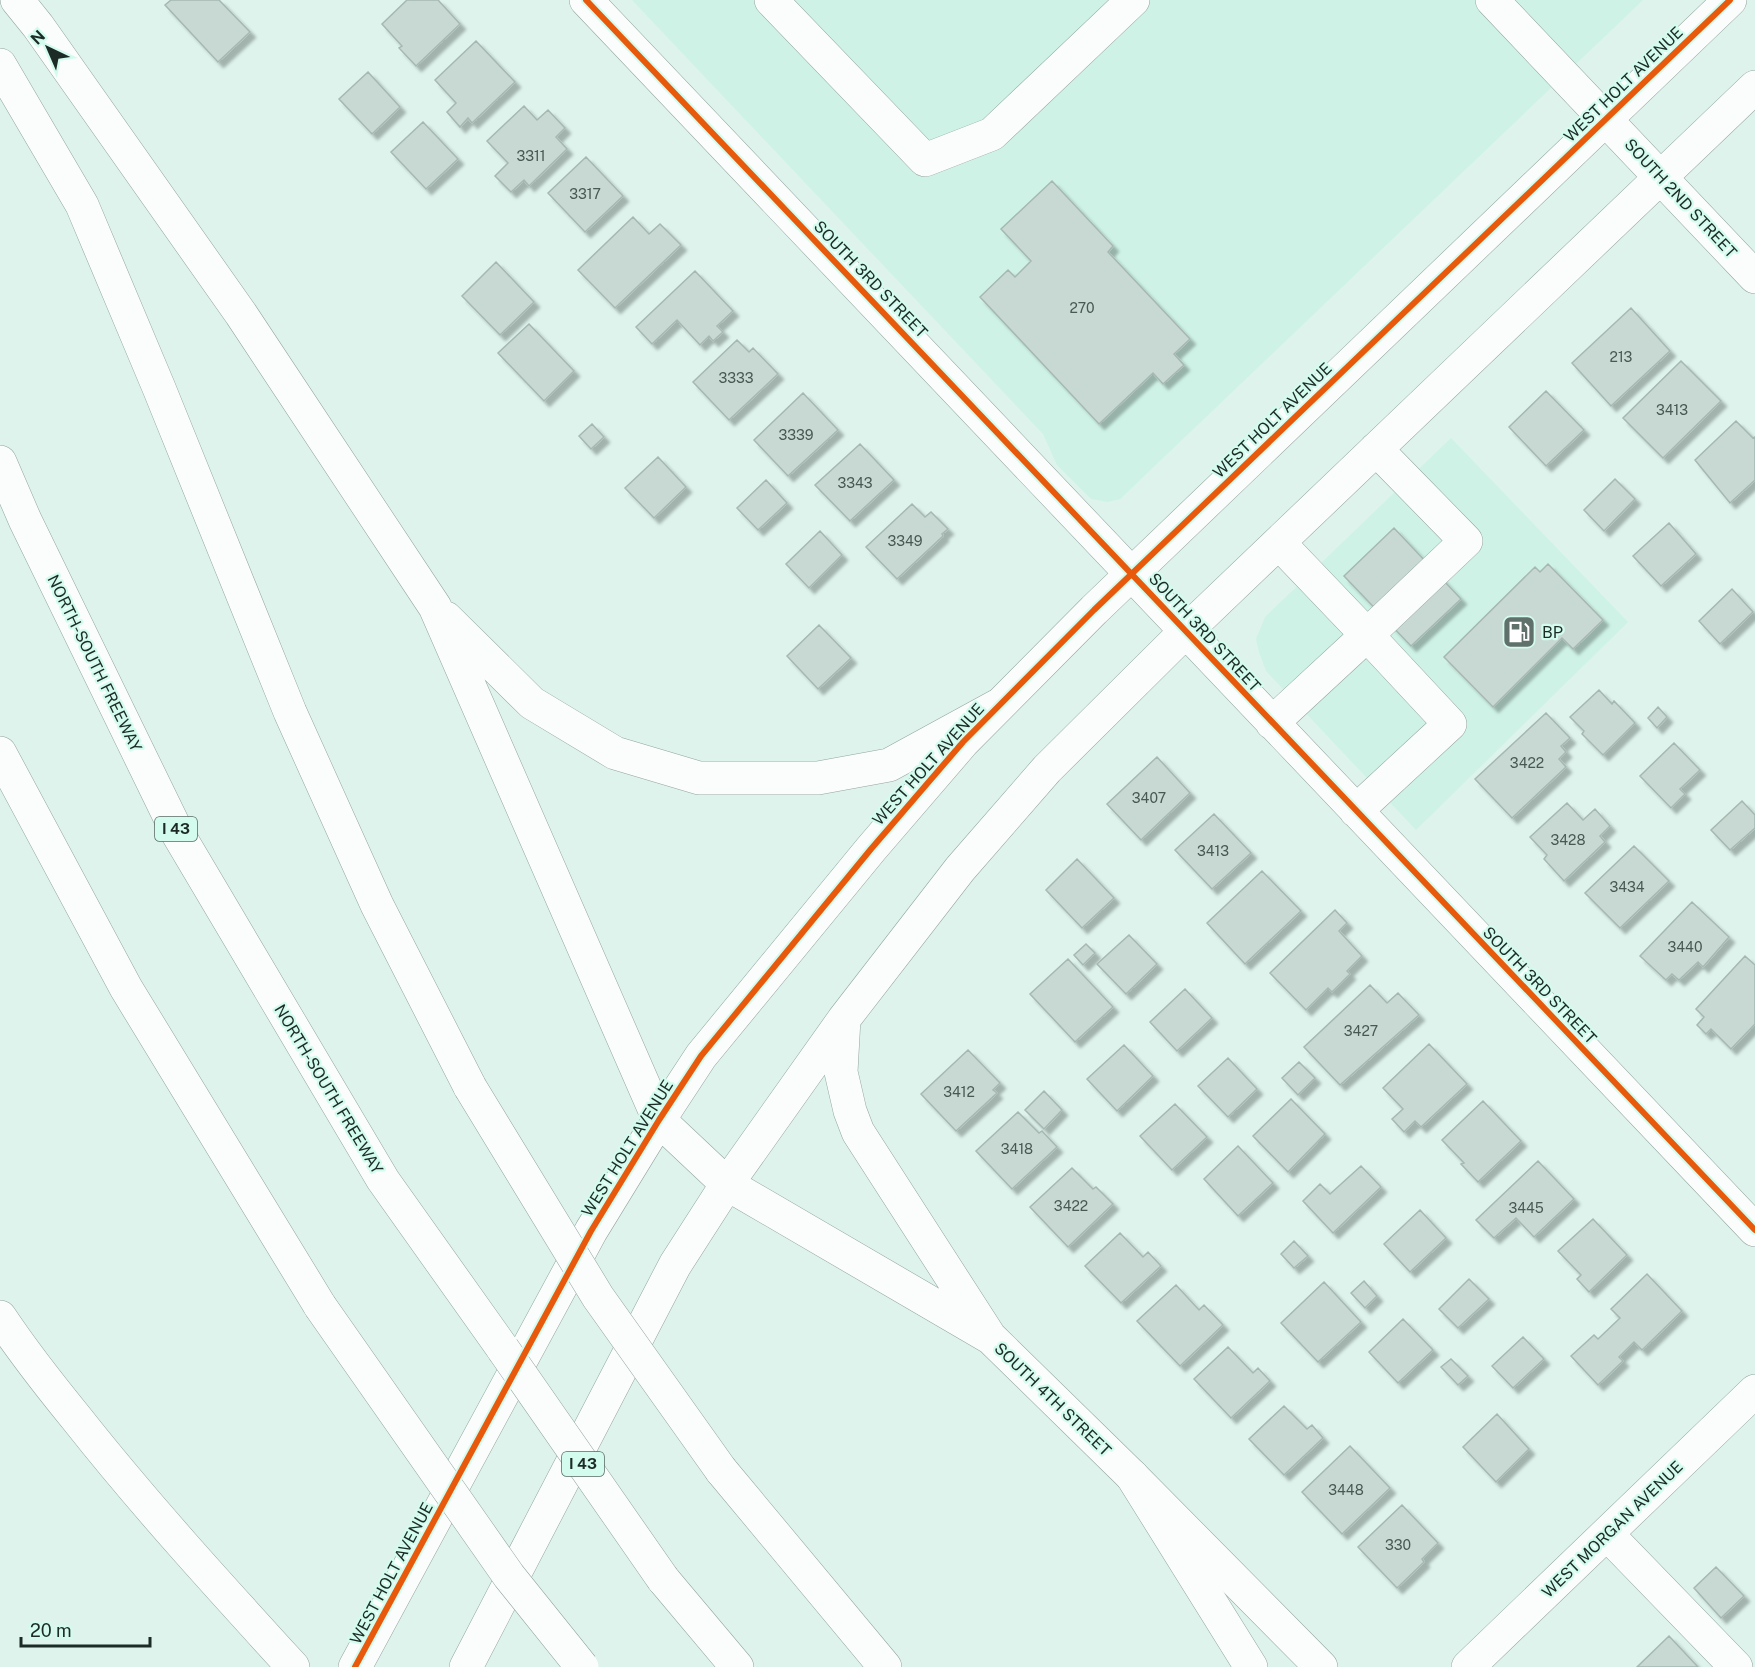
<svg xmlns="http://www.w3.org/2000/svg" width="1755" height="1667" font-family="'Public Sans',sans-serif">
<defs>
<filter id="shadow"><feDropShadow dx="5.5" dy="5.5" stdDeviation="1.5" flood-color="#0004"/></filter>
</defs>
<rect width="100%" height="100%" fill="#ddf3eb"/>
<path fill="#cef3e6" d="M632,0H1643L1120,499L1108,502L1091,499L1057,465L1043,434Z
M1451,438L1628,622L1416,830L1266,671L1259,652L1256,639L1265,617Z"/>
<path fill="#c7d9d2" stroke="#a7b8b2" stroke-width="1.5" filter="url(#shadow)" d="M171,0H219L250,32L218,62L165,5Z
M407,0H438L460,24L416,66L399,48L402,46L382,24Z
M476,41L515,82L472,123L468,118L460,127L447,112L456,103L435,80Z
M368,72L400,107L372,134L339,99Z
M524,106L537,120L548,110L565,128L556,137L567,149L529,186L524,180L511,192L495,176L508,163L487,141Z
M423,122L458,159L426,189L391,152Z
M586,157L623,196L585,232L548,193Z
M1052,181L1113,246L1108,252L1190,339L1174,354L1184,365L1163,384L1153,373L1099,424L980,297L1008,270L1015,277L1031,261L1001,229Z
M633,217L649,234L660,224L681,245L615,308L578,270Z
M496,262L534,302L500,335L462,296Z
M695,271L733,311L717,326L723,332L713,341L709,336L700,345L677,320L652,344L636,327Z
M1631,308L1670,351L1611,406L1572,363Z
M529,324L574,371L544,401L498,353Z
M737,340L749,352L753,348L778,374L729,420L693,382Z
M1681,361L1721,401L1663,458L1623,418Z
M1546,391L1584,430L1546,466L1509,427Z
M803,393L838,430L788,476L754,440Z
M1736,421L1753,438L1755,437V480L1730,503L1695,460Z
M592,424L604,437L591,449L579,436Z
M860,444L894,480L850,521L815,485Z
M658,457L686,487L654,518L625,488Z
M1615,479L1635,499L1604,531L1584,510Z
M766,480L787,503L758,530L737,508Z
M912,504L925,517L931,512L948,529L942,534L943,536L897,579L866,547Z
M1669,523L1696,554L1661,586L1633,556Z
M1394,528L1461,599L1411,646L1344,576Z
M820,531L842,555L809,588L786,564Z
M1548,564L1603,620L1573,649L1562,638L1493,707L1444,657L1535,567L1540,572Z
M1732,589L1753,612L1720,644L1699,621Z
M819,625L851,658L818,689L787,656Z
M1599,690L1612,704L1614,701L1635,723L1603,755L1582,734L1584,731L1570,717Z
M1658,707L1667,717L1657,728L1648,718Z
M1546,713L1570,738L1561,746L1566,752L1559,759L1566,767L1512,818L1475,779Z
M1674,743L1700,770L1680,789L1685,794L1671,808L1640,776Z
M1157,757L1190,793L1141,840L1107,804Z
M1742,801L1755,815V828L1730,850L1711,830Z
M1567,803L1583,820L1595,809L1610,826L1600,836L1605,842L1564,881L1544,859L1547,855L1530,837Z
M1214,814L1251,853L1212,889L1175,850Z
M1634,846L1669,881L1620,928L1585,893Z
M1077,859L1114,898L1082,928L1046,890Z
M1262,871L1301,911L1245,964L1207,923Z
M1692,902L1729,937L1703,967L1698,962L1679,980L1672,974L1666,980L1640,956Z
M1335,910L1347,923L1339,931L1362,956L1347,971L1350,974L1332,992L1328,988L1306,1010L1270,973Z
M1129,935L1157,964L1126,994L1097,964Z
M1086,944L1095,953L1083,965L1074,955Z
M1745,956L1755,965V1024L1731,1049L1711,1029L1706,1034L1697,1025L1704,1017L1696,1009Z
M1068,959L1113,1007L1075,1042L1030,994Z
M1370,985L1387,1003L1398,993L1419,1015L1340,1085L1304,1047Z
M1185,989L1212,1018L1177,1051L1150,1022Z
M1429,1044L1467,1084L1421,1127L1415,1121L1404,1132L1392,1119L1403,1109L1383,1088Z
M1124,1045L1153,1076L1117,1111L1087,1079Z
M968,1050L1000,1083L993,1090L997,1093L956,1131L921,1094Z
M1228,1058L1257,1089L1228,1117L1198,1086Z
M1299,1062L1315,1078L1298,1095L1282,1078Z
M1044,1091L1062,1110L1044,1129L1025,1110Z
M1291,1099L1325,1134L1288,1172L1253,1136Z
M1483,1101L1521,1141L1478,1182L1461,1164L1464,1163L1442,1140Z
M1175,1104L1207,1137L1172,1170L1140,1136Z
M1018,1112L1039,1133L1042,1131L1057,1147L1012,1189L976,1151Z
M1238,1146L1273,1183L1238,1216L1204,1179Z
M1538,1161L1574,1199L1534,1237L1516,1218L1494,1238L1476,1220Z
M1361,1166L1381,1187L1333,1233L1303,1201L1320,1184L1330,1194Z
M1072,1168L1093,1189L1096,1187L1113,1204L1068,1247L1030,1207Z
M1420,1210L1446,1238L1410,1272L1384,1244Z
M1593,1219L1627,1255L1589,1292L1577,1279L1581,1275L1558,1251Z
M1120,1233L1143,1257L1148,1252L1161,1266L1121,1303L1085,1266Z
M1294,1241L1308,1256L1294,1268L1281,1254Z
M1647,1274L1682,1311L1642,1350L1634,1342L1619,1357L1623,1361L1598,1385L1571,1356L1594,1335L1598,1339L1620,1318L1611,1309Z
M1469,1279L1489,1299L1458,1328L1439,1309Z
M1364,1281L1377,1296L1365,1308L1351,1293Z
M1324,1282L1361,1322L1318,1362L1281,1323Z
M1176,1285L1199,1310L1204,1305L1223,1325L1180,1366L1137,1321Z
M1403,1319L1433,1350L1398,1383L1369,1352Z
M1523,1337L1544,1359L1513,1388L1492,1366Z
M1228,1347L1253,1373L1258,1368L1270,1381L1231,1418L1194,1379Z
M1451,1359L1468,1376L1458,1385L1441,1367Z
M1284,1406L1307,1429L1312,1425L1323,1438L1284,1475L1249,1439Z
M1497,1414L1529,1449L1496,1482L1463,1447Z
M1350,1446L1390,1488L1342,1534L1302,1492Z
M1402,1505L1438,1543L1422,1559L1424,1562L1397,1588L1358,1547Z
M1716,1567L1744,1596L1721,1618L1694,1588Z
M1669,1636L1698,1667H1637Z"/>
<g fill="none" stroke-linecap="round" stroke-linejoin="round">
<g stroke="#94a49f" stroke-width="34">
<path id="minor" d="M586,0L1755,1230
M771,0L925,160L992,134L1133,0
M1492,0L1755,277
M1279,543L1367,635L1466,541L1376,449
M1272,723L1367,635L1450,724L1356,811
M844,1019L841,1072L850,1111L858,1132L988,1334
M659,1120L727,1184L991,1338L1132,1476L1321,1667
M1607,1534L1736,1667
M355,1667L591,1231L659,1120L701,1056L871,849L963,742L1094,610L1730,0
M466,1667L675,1265L727,1184L844,1019L960,869L1047,769L1186,631L1755,87
M1468,1667L1755,1391"/>
</g>
<g stroke="#94a49f" stroke-width="34">
<path id="highway" d="M17,0L38,26L241,314L435,607L659,1120
M0,65L82,205L159,388L290,712L377,905L470,1087
M0,462L25,520L178,834L383,1180L503,1349
M446,618L532,703L615,753L699,778H818L889,765L997,706
M0,753L126,988L320,1306
M0,1317C24,1353 50,1386 77,1419C145,1505 219,1586 293,1667
M721,1470L885,1667
M1132,1476L1251,1667
M663,1579L737,1667"/>
</g>
<use href="#minor" stroke="#fafdfc" stroke-width="33"/>
<use href="#highway" stroke="#fafdfc" stroke-width="33"/>
<g stroke="#94a49f" stroke-width="34" stroke-linecap="butt">
<path id="highway-bridge" d="M470,1087L598,1297L721,1470
M320,1306L509,1576L582,1667
M503,1349L663,1579"/>
</g>
<use href="#highway-bridge" stroke="#fafdfc" stroke-width="33"/>
<g stroke="#d4fcee" stroke-width="10">
<path id="cycleway" d="M586,0L1755,1230
M355,1667L591,1231L659,1120L701,1056L871,849L963,742L1094,610L1730,0"/>
</g>
<use href="#cycleway" stroke="#e8590c" stroke-width="6"/>
</g>
<defs>
<g id="fuel-square" transform="scale(1.725)"><rect x="-9" y="-9" width="18" height="18" rx="4" fill="#60716b" stroke="#d4fcee"/><path d="M-5.5-6h7V0h2V4h1.3V-2.5L3-4.5l.8-.8L6-3V5H2.5V1h-1V6h-7ZM-4.2-4.7v3.2H.2V-4.7Z" fill="#fff"/></g>
</defs>
<g fill-rule="evenodd">
<use href="#fuel-square" x="1519" y="632"/>
</g>
<g text-anchor="middle" stroke-width="4.5" stroke-linejoin="round" paint-order="stroke">
<g font-size="14" fill="#485853">
<text x="531" y="161">3311</text>
<text x="585" y="199">3317</text>
<text x="1082" y="313">270</text>
<text x="1621" y="362">213</text>
<text x="736" y="383">3333</text>
<text x="1672" y="415">3413</text>
<text x="796" y="440">3339</text>
<text x="855" y="488">3343</text>
<text x="905" y="546">3349</text>
<text x="1527" y="768">3422</text>
<text x="1149" y="803">3407</text>
<text x="1568" y="845">3428</text>
<text x="1213" y="856">3413</text>
<text x="1627" y="892">3434</text>
<text x="1685" y="952">3440</text>
<text x="1361" y="1036">3427</text>
<text x="959" y="1097">3412</text>
<text x="1017" y="1154">3418</text>
<text x="1071" y="1211">3422</text>
<text x="1526" y="1213">3445</text>
<text x="1346" y="1495">3448</text>
<text x="1398" y="1550">330</text>
</g>
<g fill="#d4fcee" stroke="#536a62" stroke-width="1.5">
<rect x="155" y="817" width="42" height="24" rx="4.5"/>
<rect x="562" y="1452" width="42" height="24" rx="4.5"/>
</g>
<g font-size="15" font-weight="bold" fill="#1c2b26">
<text x="176" y="834">I 43</text>
<text x="583" y="1469">I 43</text>
</g>
<g font-size="16" fill="#1c2b26" stroke="#d4fcee">
<text transform="translate(1623 84) rotate(-44)" y="6">WEST HOLT AVENUE</text>
<text transform="translate(1681 198) rotate(47)" y="6">SOUTH 2ND STREET</text>
<text transform="translate(871 279) rotate(46)" y="6">SOUTH 3RD STREET</text>
<text transform="translate(1272 420) rotate(-44)" y="6">WEST HOLT AVENUE</text>
<text transform="translate(1205 632) rotate(47)" y="6">SOUTH 3RD STREET</text>
<text transform="translate(95 663) rotate(64)" y="6">NORTH-SOUTH FREEWAY</text>
<text transform="translate(928 764) rotate(-48)" y="6">WEST HOLT AVENUE</text>
<text transform="translate(1540 985) rotate(46)" y="6">SOUTH 3RD STREET</text>
<text transform="translate(329 1089) rotate(59)" y="6">NORTH-SOUTH FREEWAY</text>
<text transform="translate(627 1148) rotate(-58)" y="6">WEST HOLT AVENUE</text>
<text transform="translate(1053 1399) rotate(44)" y="6">SOUTH 4TH STREET</text>
<text transform="translate(1612 1529) rotate(-44)" y="6">WEST MORGAN AVENUE</text>
<text transform="translate(391 1573) rotate(-62)" y="6">WEST HOLT AVENUE</text>
</g>
<g font-size="16" fill="#1c2b26" stroke="#d4fcee" text-anchor="start">
<text x="1542" y="638">BP</text>
</g>
</g>
<g transform="translate(48 48) rotate(316)" stroke="#d4fcee" stroke-width="4.5" paint-order="stroke">
<path d="M0-4.5L10 22L0 15L-10 22Z" fill="#1c2b26"/>
<text y="-9" font-size="16" font-weight="bold" text-anchor="middle" fill="#1c2b26">N</text>
</g>
<path d="M21 1637v9h129v-9" fill="none" stroke="#1c2b26" stroke-width="3"/>
<text x="30" y="1637" font-size="18" fill="#1c2b26" stroke="#d4fcee" stroke-width="4.5" paint-order="stroke">20 m</text>
</svg>
